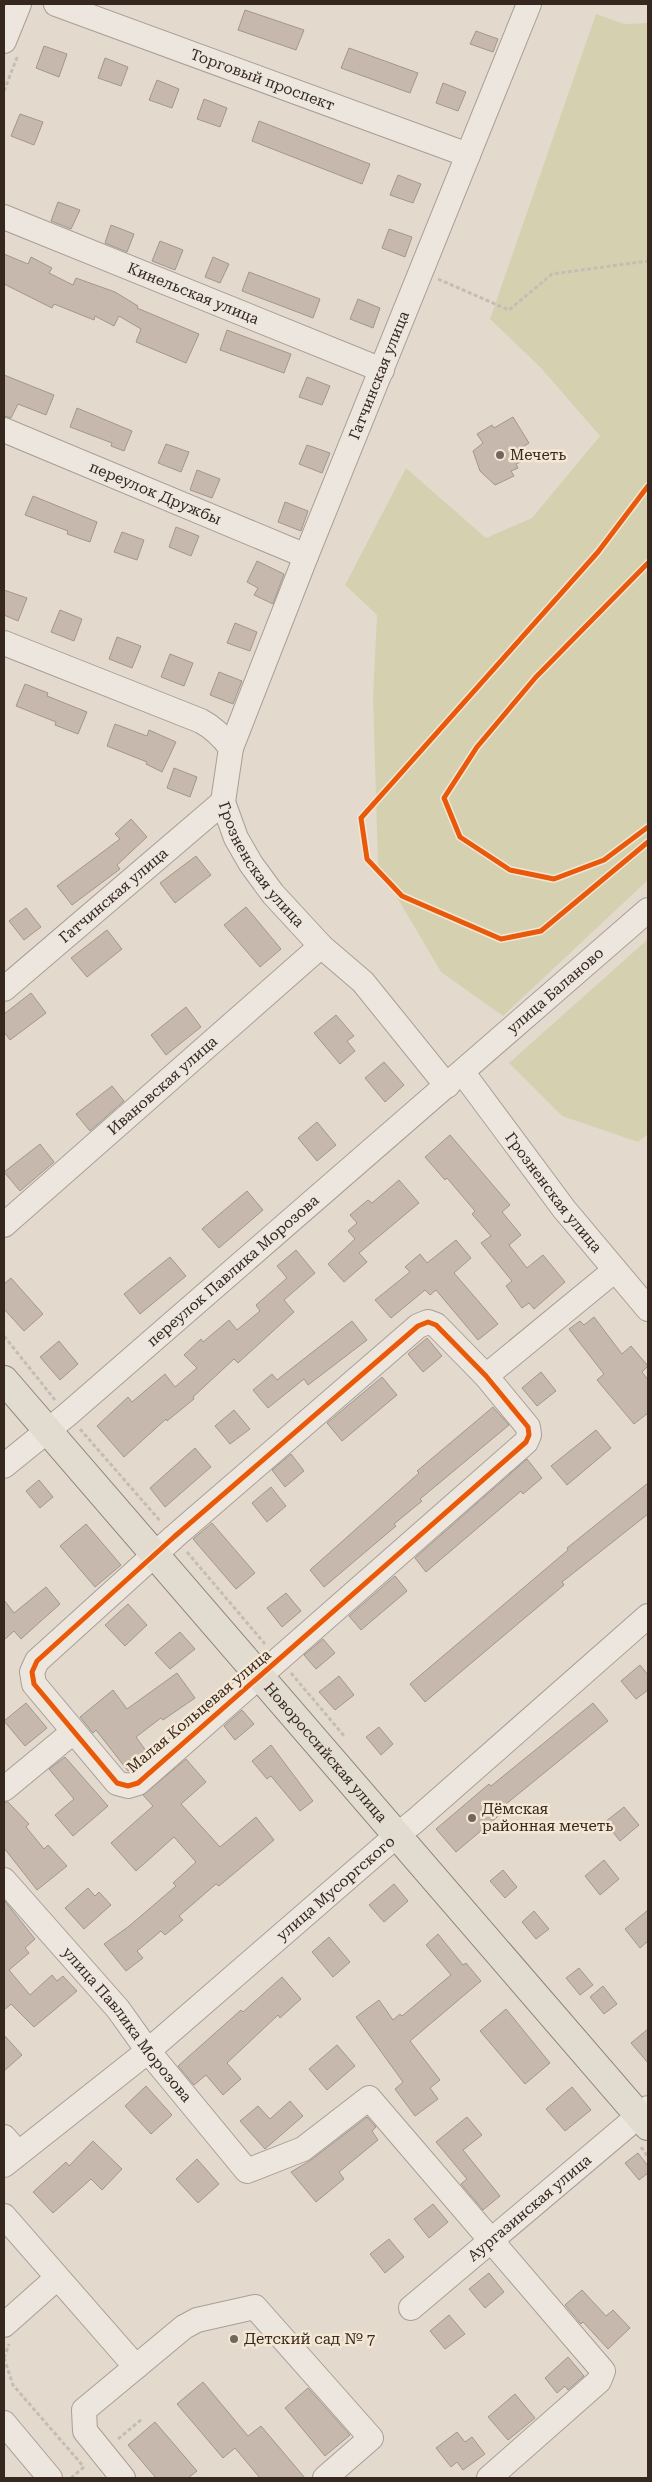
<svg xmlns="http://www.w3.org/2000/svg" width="652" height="2482" font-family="'Roboto Serif',serif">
<rect width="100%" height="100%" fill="#e3dacd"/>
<path fill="#d5d1b0" d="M596,14L624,24L648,23V880L503,1016L441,972L378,865L373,696L377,615L345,585L406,468L486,538L532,518L600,436L541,368L490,319Z
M648,939V1134L638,1142L562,1116L509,1063Z"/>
<path fill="#c7b8ae" stroke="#a3968c" d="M245,10L304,30L296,50L238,30Z
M476,31L498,39L493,52L470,44Z
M44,46L67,54L59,77L36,68Z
M349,48L418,73L410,93L341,68Z
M105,58L128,67L121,86L98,78Z
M157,80L179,89L172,108L149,100Z
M443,83L466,92L458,111L436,103Z
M204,99L227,108L220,127L197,119Z
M20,114L43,122L34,145L11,136Z
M259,121L370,164L362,184L252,141Z
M398,175L421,184L413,203L390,195Z
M58,202L80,210L71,229L51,221Z
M111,225L134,234L127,252L105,243Z
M389,229L412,237L405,257L382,248Z
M160,241L183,250L175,270L152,261Z
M4,254L28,264L31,257L52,268L49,273L73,285L76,278L115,292L138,306L137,308L199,334L186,363L136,342L141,329L119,316L114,326L95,316L94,320L54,304L52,308L4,284Z
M213,257L229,264L220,283L205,277Z
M249,272L320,299L313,318L242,291Z
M358,299L380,308L373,328L350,319Z
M227,330L291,354L284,373L220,350Z
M4,375L54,395L46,415L18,404L11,418L4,416Z
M307,377L330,386L322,405L299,397Z
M77,408L132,431L124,451L111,446L112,443L70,427Z
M513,417L529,443L521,448L527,459L516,464L518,468L511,471L514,476L495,485L480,471L473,451L483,443L477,434L492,425L494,428Z
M166,444L189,452L181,472L158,463Z
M307,445L330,453L322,473L299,464Z
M197,470L220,479L212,498L190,490Z
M33,496L97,522L90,542L67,534L68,531L25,515Z
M285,502L308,511L301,531L278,522Z
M176,527L199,536L191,556L169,547Z
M122,532L144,540L137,560L114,552Z
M257,561L284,574L273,604L254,595L258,588L247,582Z
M4,590L27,598L18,621L4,615Z
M60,610L82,619L74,641L51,632Z
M235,623L257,632L250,651L227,643Z
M117,637L141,646L132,668L109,659Z
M170,654L193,663L184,686L161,677Z
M219,672L242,681L233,704L210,695Z
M25,684L48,693L47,696L87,712L78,734L55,725L56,722L16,706Z
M115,724L147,736L149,730L176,742L162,772L146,764L147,762L107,746Z
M174,768L197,777L190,797L167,788Z
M131,819L147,837L117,865L120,869L72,905L57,886L120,839L115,834Z
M196,856L211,875L175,903L160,883Z
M246,907L281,949L260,967L224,925Z
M26,908L41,927L24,940L9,921Z
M107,930L122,949L87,977L71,958Z
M31,993L46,1013L10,1040L4,1032V1014Z
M186,1007L201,1027L166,1055L151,1035Z
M336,1015L354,1036L347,1041L355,1051L340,1064L314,1033Z
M384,1062L404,1085L385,1102L365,1078Z
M112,1086L124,1101L90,1131L76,1114Z
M317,1122L336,1145L317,1161L298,1138Z
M450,1135L510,1205L502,1212L521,1235L509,1245L527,1268L543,1255L565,1282L534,1309L529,1303L522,1308L506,1286L512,1281L481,1243L491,1236L472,1214L475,1211L447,1178L445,1180L425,1157Z
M40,1144L54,1162L20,1191L4,1172Z
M399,1180L419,1203L359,1253L367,1262L344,1282L328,1264L355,1239L348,1231L357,1223L350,1215L368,1200L372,1203Z
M247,1191L263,1210L219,1248L202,1229Z
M456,1240L471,1258L454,1273L498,1324L478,1340L436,1290L430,1295L425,1290L391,1318L375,1300L410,1272L405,1267L420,1254L427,1263Z
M296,1250L315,1273L284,1300L294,1312L238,1363L234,1359L193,1397L194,1399L167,1421L166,1419L124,1457L97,1426L128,1397L132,1402L165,1374L175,1387L197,1368L184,1355L201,1339L203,1342L229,1320L237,1330L260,1311L256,1305L287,1278L277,1266Z
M170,1257L186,1276L140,1314L124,1294Z
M11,1278L43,1314L24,1331L4,1309V1284Z
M594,1317L622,1354L631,1346L648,1366L642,1372L648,1380V1413L634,1424L597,1380L604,1374L569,1329L580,1321L584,1325Z
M352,1321L367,1340L308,1385L304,1379L268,1408L253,1390L272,1374L277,1380Z
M427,1338L442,1356L423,1372L408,1354Z
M59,1341L78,1364L60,1380L40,1357Z
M541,1372L556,1391L537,1406L522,1388Z
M382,1377L397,1395L342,1441L327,1423Z
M493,1407L509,1425L420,1499L422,1501L394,1524L396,1526L324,1587L310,1570L419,1473L417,1471Z
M234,1410L250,1429L230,1444L215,1426Z
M596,1430L611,1448L567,1485L551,1466Z
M195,1448L211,1467L165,1507L150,1488Z
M291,1454L304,1471L285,1487L272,1470Z
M527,1459L542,1478L523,1494L521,1491L426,1572L415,1558Z
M39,1480L53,1497L40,1508L26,1491Z
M648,1483V1514L562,1582L564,1585L425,1702L410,1684L568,1550L567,1548Z
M271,1487L286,1506L267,1522L252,1503Z
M212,1523L255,1573L236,1589L193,1539Z
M86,1524L121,1565L95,1587L60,1546Z
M395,1576L407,1591L361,1630L349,1616Z
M46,1587L60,1604L21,1639L14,1631L4,1640V1600L14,1613Z
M286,1593L301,1611L282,1627L267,1608Z
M128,1604L147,1625L125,1646L105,1625Z
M180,1632L195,1649L170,1669L155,1653Z
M323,1639L335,1653L316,1669L304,1655Z
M640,1665L648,1675V1690L636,1699L621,1681Z
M177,1673L195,1698L163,1720L161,1718L136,1737L149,1755L128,1771L96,1730L93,1733L80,1717L113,1690L127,1709Z
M339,1676L354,1695L335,1710L319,1692Z
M26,1703L47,1728L25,1746L4,1721Z
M593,1703L608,1721L506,1804L509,1807L456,1852L436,1829L489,1784L491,1786Z
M242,1710L254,1724L235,1740L224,1726Z
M379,1727L393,1744L381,1755L366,1737Z
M271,1745L313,1801L300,1811L271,1776L267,1779L252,1761Z
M65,1757L108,1806L73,1836L55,1815L74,1799L49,1769Z
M186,1759L206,1782L181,1804L220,1847L256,1817L274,1840L219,1886L216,1884L179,1916L183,1920L165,1935L161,1931L137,1951L143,1958L126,1971L104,1944L128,1927L176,1886L173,1883L196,1862L174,1837L136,1871L111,1843L153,1806L143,1795Z
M4,1802H8L29,1824L26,1827L44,1849L48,1845L67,1866L37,1890L4,1848Z
M624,1807L639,1825L620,1841L605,1822Z
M604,1860L619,1879L600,1895L585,1876Z
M503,1870L517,1887L505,1898L490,1881Z
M394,1884L408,1901L384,1922L369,1905Z
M88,1888L95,1896L99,1892L111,1905L84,1929L65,1908Z
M4,1900L35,1939L25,1948L29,1953L9,1970L30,1995L52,1975L57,1981L63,1976L77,1991L34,2027L11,2004L4,2010Z
M648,1910V1941L640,1948L625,1929Z
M534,1911L549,1929L536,1939L522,1922Z
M438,1934L463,1965L466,1963L481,1981L410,2041L440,2080L430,2088L438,2099L415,2116L395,2089L403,2082L356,2017L379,2000L393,2020L400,2014L402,2016L451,1975L426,1945Z
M329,1937L350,1962L333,1977L312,1952Z
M579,1968L593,1985L580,1995L566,1978Z
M282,1977L301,1999L280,2018L278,2015L227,2063L241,2079L223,2095L206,2075L194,2085L178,2066L241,2010L243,2012Z
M603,1986L617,2004L604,2014L590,1997Z
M506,2009L550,2063L525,2084L480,2031Z
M648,2029V2063L631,2043Z
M4,2035L22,2055L4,2071Z
M337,2045L355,2066L327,2090L309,2069Z
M146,2086L172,2115L151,2134L125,2106Z
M572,2087L591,2110L565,2131L546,2109Z
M290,2101L303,2116L265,2149L240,2121L258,2106L270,2119Z
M367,2117L376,2127L372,2131L378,2140L339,2172L344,2179L316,2202L291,2172L311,2160Z
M467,2117L482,2135L463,2150L500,2196L483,2210L461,2184L467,2179L436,2142Z
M93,2141L122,2169L102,2190L91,2179L53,2213L33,2192L66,2162L69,2166Z
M638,2153L648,2166V2173L639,2180L625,2163Z
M197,2159L219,2184L198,2203L176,2179Z
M433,2204L448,2222L429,2238L414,2219Z
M389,2239L404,2257L385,2273L370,2254Z
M489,2273L504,2292L485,2308L469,2289Z
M582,2290L606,2316L613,2310L630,2328L608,2349L583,2322L581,2324L565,2305Z
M449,2315L465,2334L445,2349L430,2331Z
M568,2357L584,2376L568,2390L565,2386L557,2393L545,2378Z
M203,2382L248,2436L261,2426L305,2478H260L235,2448L223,2458L177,2404Z
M308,2388L350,2435L325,2456L285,2408Z
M515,2394L535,2418L508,2440L488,2417Z
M155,2422L197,2471L188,2478H156L128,2445Z
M457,2432L465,2442L472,2437L485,2454L463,2470L457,2462L451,2467L436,2448Z"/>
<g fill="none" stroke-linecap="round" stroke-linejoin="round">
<g stroke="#a89f96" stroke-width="26">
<g id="minor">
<path id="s1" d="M56,4L468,155"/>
<path d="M4,41L19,4"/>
<path id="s2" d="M4,217L382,370"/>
<path id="s3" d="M4,430L306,556"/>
<path id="s4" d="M4,643L201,721C214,728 222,736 231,748L223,802L236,838L251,864L273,894L321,946L363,982L447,1086"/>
<path id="s5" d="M231,748L306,556L529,4"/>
<path id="s6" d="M4,989L223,802"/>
<path id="s7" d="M463,1073L564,1209L648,1309"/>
<path id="s8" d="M4,1225L321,946"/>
<path d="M428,1322L436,1325L486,1376L528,1427L529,1435L526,1442L138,1783L128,1786L117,1783L34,1684L32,1672L37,1661L174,1537L418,1326Z"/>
<path d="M486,1376L615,1270"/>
<path id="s9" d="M4,1466L67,1415L648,910"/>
<path d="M4,1789L73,1732"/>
<path id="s10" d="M4,1880L118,2009L148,2051L247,2171L303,2149L369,2098L603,2371L599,2381L489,2478"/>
<path d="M4,2137L18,2153"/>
<path id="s11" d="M4,2165L148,2051L396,1836L415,1821L648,1616"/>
<path d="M4,2216L136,2367"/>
<path id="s12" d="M411,2308L648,2108"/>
<path d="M4,2325L57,2278"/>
<path d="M4,2423L50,2478"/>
<path d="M123,2478L85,2431L84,2410L184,2327L197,2320L255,2307L371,2438L325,2478"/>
</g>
</g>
<g stroke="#8e857d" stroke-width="30">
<g id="major">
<path id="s13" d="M4,1380L648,2126"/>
</g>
</g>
<path stroke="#c4bdb5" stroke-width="3" stroke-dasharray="4 2.5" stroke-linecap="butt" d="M4,91L18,55
M438,279L509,310L552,274L648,261
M4,1336L55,1400
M80,1429L161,1522
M187,1552L265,1644
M291,1673L345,1737
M641,2147L648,2157
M4,2358L13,2385L84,2467
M4,2358L9,2344
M118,2439L142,2419
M71,2478L84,2467"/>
<use href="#minor" stroke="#ece6de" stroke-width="24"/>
<use href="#major" stroke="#e2dbd0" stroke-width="28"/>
<g stroke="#f4e7d4" stroke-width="8">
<path id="cycleway" d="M648,486L598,552L361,818L367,859L402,896L501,939L541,931L648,842
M648,563L536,677L477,747L444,798L460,837L510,870L554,879L604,860L648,827
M428,1322L436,1325L486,1376L528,1427L529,1435L526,1442L138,1783L128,1786L117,1783L34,1684L32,1672L37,1661L174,1537L418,1326Z"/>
</g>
<use href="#cycleway" stroke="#e8590c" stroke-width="5"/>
</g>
<g fill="#73665c" stroke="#f4e7d4" stroke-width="2">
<circle cx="500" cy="455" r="5"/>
<circle cx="472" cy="1818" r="5"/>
<circle cx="234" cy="2339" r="5"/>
</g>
<g text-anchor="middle" stroke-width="5" stroke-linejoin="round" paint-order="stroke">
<g font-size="15" fill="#37281f" stroke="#f4e7d4">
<text dy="5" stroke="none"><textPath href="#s1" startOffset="220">Торговый проспект</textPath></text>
<text dy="5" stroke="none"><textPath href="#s2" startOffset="204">Кинельская улица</textPath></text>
<text dy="5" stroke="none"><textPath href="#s5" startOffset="401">Гатчинская улица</textPath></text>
<text dy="5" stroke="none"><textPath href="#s3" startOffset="164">переулок Дружбы</textPath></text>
<text dy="5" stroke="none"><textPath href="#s4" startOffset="381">Грозненская улица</textPath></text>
<text dy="5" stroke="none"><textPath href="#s6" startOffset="144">Гатчинская улица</textPath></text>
<text dy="5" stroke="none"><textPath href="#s9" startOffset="728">улица Баланово</textPath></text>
<text dy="5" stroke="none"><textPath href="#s8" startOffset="211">Ивановская улица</textPath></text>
<text dy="5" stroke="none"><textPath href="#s7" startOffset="150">Грозненская улица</textPath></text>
<text dy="5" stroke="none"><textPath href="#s9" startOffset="301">переулок Павлика Морозова</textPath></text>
<text transform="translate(199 1711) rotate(-40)" y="5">Малая Кольцевая улица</text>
<text dy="5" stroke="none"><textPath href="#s13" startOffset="492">Новороссийская улица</textPath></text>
<text dy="5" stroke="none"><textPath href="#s11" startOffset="432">улица Мусоргского</textPath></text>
<text dy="5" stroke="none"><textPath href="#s10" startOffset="190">улица Павлика Морозова</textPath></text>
<text dy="5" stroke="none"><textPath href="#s12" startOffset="155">Аургазинская улица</textPath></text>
</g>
<g font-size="15" fill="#37281f" stroke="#f4e7d4" text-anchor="start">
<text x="510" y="460">Мечеть</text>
<text x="482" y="1814">Дёмская<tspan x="482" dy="17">районная мечеть</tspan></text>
<text x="244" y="2344">Детский сад № 7</text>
</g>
</g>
<rect width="652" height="2482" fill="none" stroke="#37281f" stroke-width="10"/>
</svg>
